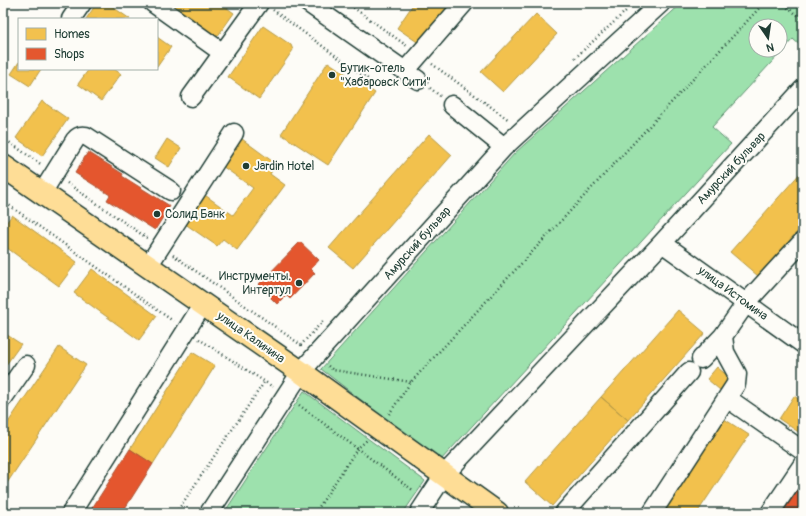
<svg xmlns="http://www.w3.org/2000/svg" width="806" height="516" font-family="Pangolin,sans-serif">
<rect width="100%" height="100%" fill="#fdfcf7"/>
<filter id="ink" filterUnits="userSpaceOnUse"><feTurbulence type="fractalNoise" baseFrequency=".025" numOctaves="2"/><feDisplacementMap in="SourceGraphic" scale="8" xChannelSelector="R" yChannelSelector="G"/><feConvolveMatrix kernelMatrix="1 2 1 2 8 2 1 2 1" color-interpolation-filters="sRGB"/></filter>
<g filter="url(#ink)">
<path fill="#9de1ad" stroke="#5e8f70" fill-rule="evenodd" d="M682,3H803V48L793,39L712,127L731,144L440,461L321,369L515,153ZM756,26H780V50H756Z
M304,391L425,481L403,513H224Z"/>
<path fill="#f2c14e" stroke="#b39946" d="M97,3H107L130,19H86Z
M167,3H220L234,13L217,37Z
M414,3H452L423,46L397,28Z
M536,14L557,34L503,92L481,72Z
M263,26L291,45L293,50L259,99L228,77Z
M157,37L171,47L157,67Z
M19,62V69H41L30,86L11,74Z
M328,62L375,93L328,165L281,134Z
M89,69H114L121,74L101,101L78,84Z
M3,78L9,82L3,90Z
M42,101L68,119L42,156L16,138Z
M429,134L452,155L353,268L329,248Z
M167,139L181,148L169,167L155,158Z
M242,139L276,164L270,174L285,185L237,250L223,239L217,246L181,221L202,193L233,215L253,188L222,166Z
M803,170V225L758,276L730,252Z
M12,215L77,262L59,286L3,245V227Z
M92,269L157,316L139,340L74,293Z
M678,310L705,333L628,420L601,397Z
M4,333L21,344L3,369V335Z
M59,347L86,365L3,489V430Z
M192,352L215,366L153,464L130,449Z
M717,367L730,378L720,390L707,379Z
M794,396L803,402V435L779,419Z
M601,397L628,420L552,506L525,482Z
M721,417L749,435L697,513H658Z"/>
<path fill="#e4572e" stroke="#a94f30" d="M88,152L123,174L122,176L170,206L155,230L107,200L110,195L75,173Z
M300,242L319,260L311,269L315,273L290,299L286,295L277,304L258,285Z
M130,449L153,464L122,513H89Z
M803,476V513H774Z"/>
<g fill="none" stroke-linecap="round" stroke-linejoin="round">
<g stroke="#1f3d34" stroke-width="21">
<path id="minor" d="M153,3L223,53
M308,3L418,80
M71,19L82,3
M405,71L464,3
M191,97L259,3
M452,105L504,147
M42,193L75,140C78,136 81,135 86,136L171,191
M662,243L803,344
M148,266L234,133
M701,359L723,336
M3,398L26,365
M727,398L803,451
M71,513L203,304
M209,513L301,372L315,356L504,147L661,3
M419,513L444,475L662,243L803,89
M564,513L689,372
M652,513L736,384L737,374L725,352L723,336L746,303L803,241
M770,513L803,464"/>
</g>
<g stroke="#1f3d34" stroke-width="25">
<path id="major" d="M3,166L301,372L497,513"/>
</g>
<path stroke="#1f3d34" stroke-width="2.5" stroke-dasharray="1 3" stroke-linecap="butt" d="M347,3L407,46
M781,3L803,19
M273,10L376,85
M575,58L627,10
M432,64L509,120
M430,88L440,96
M3,138L42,165
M67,183L147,238
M3,201L173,321
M173,255L301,345L323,321
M199,339L273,387
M328,366L333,370L411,382
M299,405L414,491
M389,414L411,382L764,3
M176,513L265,381
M315,513L357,449L367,440"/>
<use href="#minor" stroke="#fdfcf7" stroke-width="18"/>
<use href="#major" stroke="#fedd96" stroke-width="22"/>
</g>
</g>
<g fill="#1f3d34" stroke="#fdfcf7" stroke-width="1.5">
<circle cx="332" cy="75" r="4"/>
<circle cx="246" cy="166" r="4"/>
<circle cx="157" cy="214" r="4"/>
<circle cx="299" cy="283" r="4"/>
</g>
<g text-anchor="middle" stroke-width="4" stroke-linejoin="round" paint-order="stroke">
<g font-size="12" fill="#1f3d34" stroke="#fdfcf7" text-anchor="start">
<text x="340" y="72">Бутик-отель<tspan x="340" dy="14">"Хабаровск Сити"</tspan></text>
<text x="254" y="170">Jardin Hotel</text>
<text x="165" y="218">Солид Банк</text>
<text x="291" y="280" text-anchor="end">Инструменты.<tspan x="291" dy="14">Интертул</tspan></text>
</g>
<g font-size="12" fill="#1f3d34" stroke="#fdfcf7">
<text transform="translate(731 168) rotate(-47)" y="4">Амурский бульвар</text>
<text transform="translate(417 243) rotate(-48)" y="4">Амурский бульвар</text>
<text transform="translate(733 293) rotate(36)" y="4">улица Истомина</text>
<text transform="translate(251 337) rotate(35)" y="4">улица Калинина</text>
</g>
</g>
<rect width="806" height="516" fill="none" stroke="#fdfcf7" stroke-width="16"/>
<rect x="8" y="8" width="790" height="500" fill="none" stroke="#1f3d34" stroke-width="1.5" filter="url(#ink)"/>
<rect x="18" y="18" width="140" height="52" fill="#fdfcf7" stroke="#a4b0a9"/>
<rect x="26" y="28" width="20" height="12" fill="#f2c14e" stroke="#a4b0a9"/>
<text x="54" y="38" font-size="12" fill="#1f3d34">Homes</text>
<rect x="26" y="48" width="20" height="12" fill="#e4572e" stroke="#a4b0a9"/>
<text x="54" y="58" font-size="12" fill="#1f3d34">Shops</text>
<g transform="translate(768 38) rotate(167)"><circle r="19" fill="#fdfcf7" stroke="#a4b0a9"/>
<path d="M0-3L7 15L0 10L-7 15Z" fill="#1f3d34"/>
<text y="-6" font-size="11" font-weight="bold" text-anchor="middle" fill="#1f3d34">N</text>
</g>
</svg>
